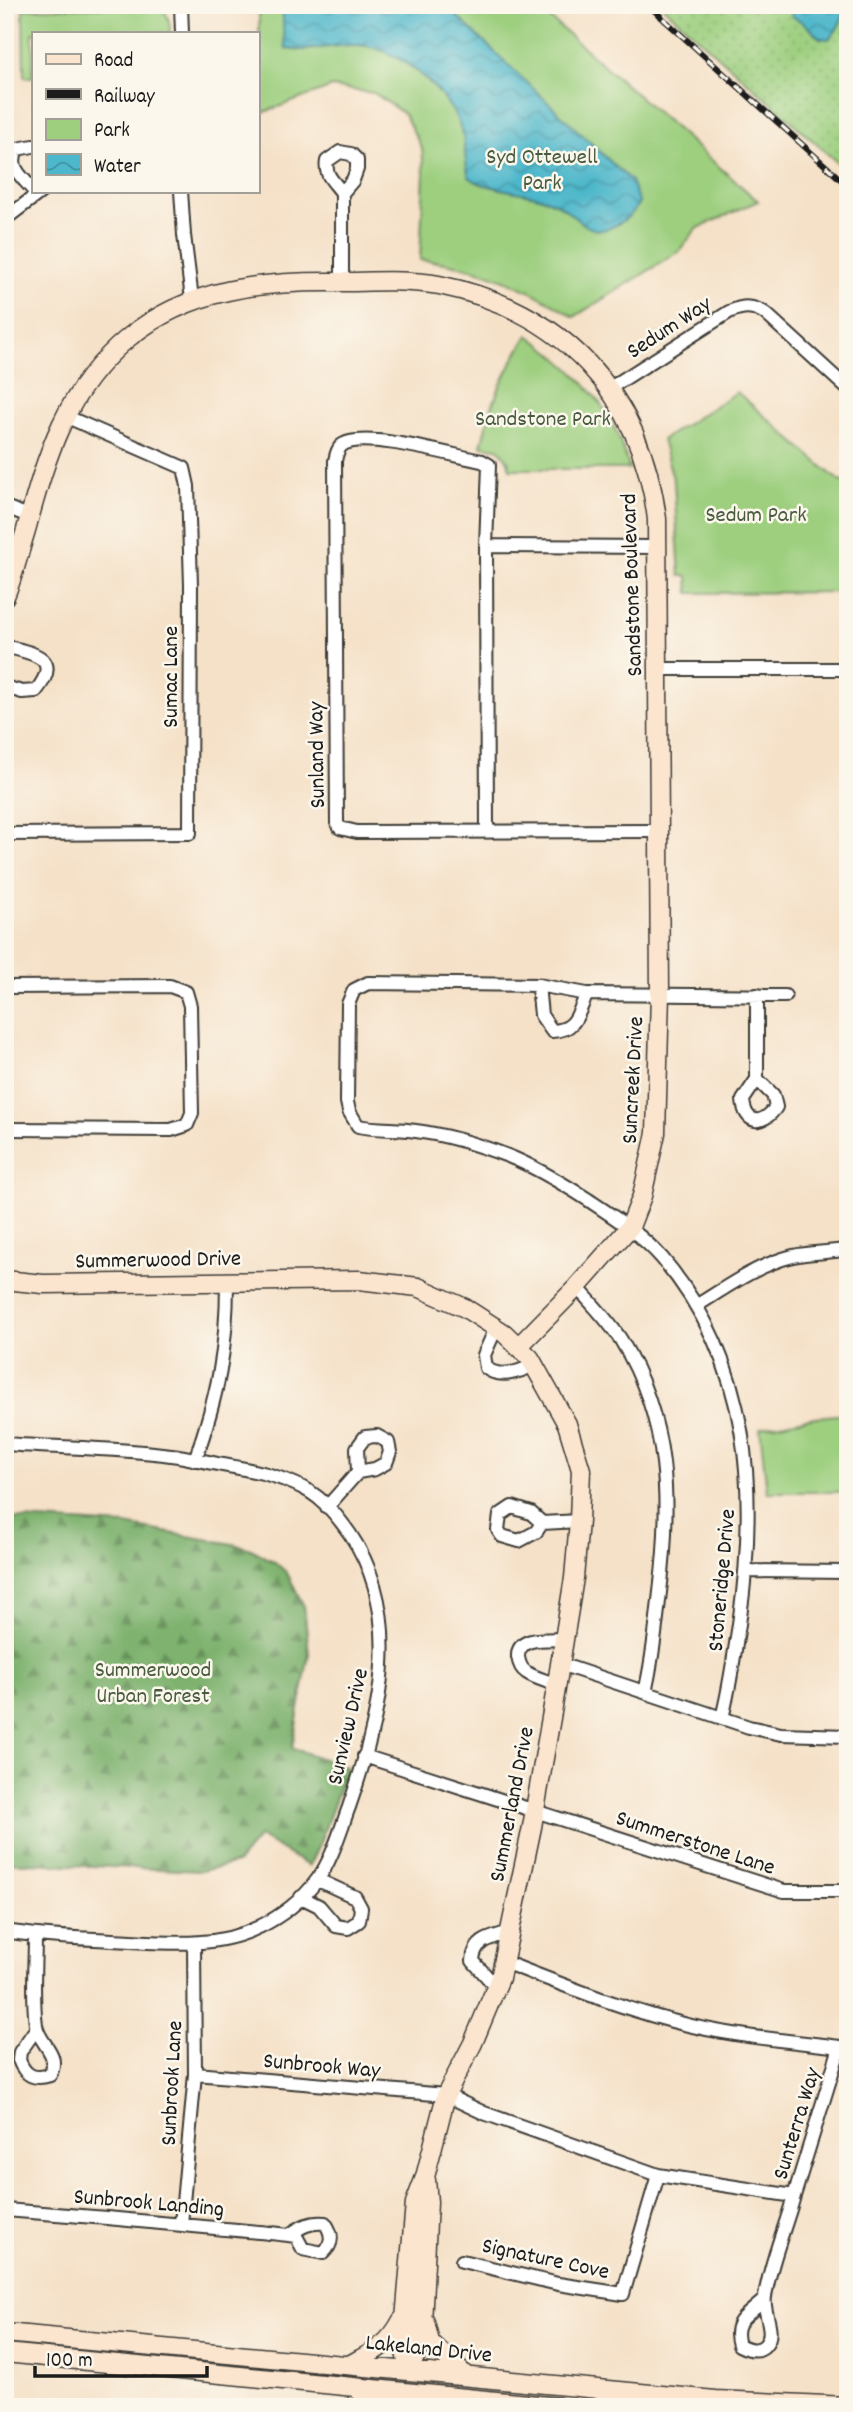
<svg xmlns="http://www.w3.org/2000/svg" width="853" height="2412" font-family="Dekko,sans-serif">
<defs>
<pattern id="grass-dots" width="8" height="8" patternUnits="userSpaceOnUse" patternTransform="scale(1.75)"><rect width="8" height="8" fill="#9dcf7f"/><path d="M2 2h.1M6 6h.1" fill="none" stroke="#87b16d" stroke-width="1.8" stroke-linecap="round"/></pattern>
<pattern id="forest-firs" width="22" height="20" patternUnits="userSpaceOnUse" patternTransform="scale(1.75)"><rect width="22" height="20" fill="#7eb26e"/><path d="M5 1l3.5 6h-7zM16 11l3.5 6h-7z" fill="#66905a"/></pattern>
<pattern id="water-waves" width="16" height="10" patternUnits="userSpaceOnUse" patternTransform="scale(1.75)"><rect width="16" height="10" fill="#4db7cb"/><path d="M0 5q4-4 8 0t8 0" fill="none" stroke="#3f94a4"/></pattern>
</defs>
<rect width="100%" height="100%" fill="#fbf7ec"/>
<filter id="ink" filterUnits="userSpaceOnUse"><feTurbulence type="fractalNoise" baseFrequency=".0143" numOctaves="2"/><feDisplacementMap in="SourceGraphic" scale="14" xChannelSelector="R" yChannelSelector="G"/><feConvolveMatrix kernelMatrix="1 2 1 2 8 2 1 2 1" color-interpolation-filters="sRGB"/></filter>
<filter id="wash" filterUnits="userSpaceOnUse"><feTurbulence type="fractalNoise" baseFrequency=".00686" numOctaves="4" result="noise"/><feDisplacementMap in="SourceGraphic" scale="28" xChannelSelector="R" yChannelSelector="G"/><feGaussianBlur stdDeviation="1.57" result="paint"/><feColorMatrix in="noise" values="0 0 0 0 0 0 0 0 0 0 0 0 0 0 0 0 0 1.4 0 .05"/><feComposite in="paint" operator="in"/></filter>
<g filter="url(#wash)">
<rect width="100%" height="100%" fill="#f5e1c8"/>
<path fill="url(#grass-dots)" stroke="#5c764e" stroke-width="2" d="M661,5H848V172Z"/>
<path fill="url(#forest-firs)" stroke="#4d6745" stroke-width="2" d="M5,1518L125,1525L233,1544L251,1549L275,1562L287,1573L304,1606L309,1654L292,1748L347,1767L319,1845L309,1866L259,1837L237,1863L201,1871L5,1862Z"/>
<path fill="#9dcf7f" stroke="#5c764e" stroke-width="2" d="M259,5H535L758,201L696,229L680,251L574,317C527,286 477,264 420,260L424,173L422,148L404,114L374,93L332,87L259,114Z
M153,6C168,9 170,20 170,33H33V77H24L23,9Z
M528,335C564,360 603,396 619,438C623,448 626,459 630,469H510L508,461L498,448L481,446C492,399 503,376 528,335Z
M737,392L839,481L848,483V592L689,593L688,576H680L674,482L662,440Z
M848,1414V1492H767L760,1428L815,1417Z"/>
<path fill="url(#water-waves)" stroke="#346a74" stroke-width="2" d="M283,5H445L631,181L639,203C633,216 613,230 599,230C582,229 571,211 557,204C533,191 503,193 477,182L469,177C464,161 466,144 461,129C449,92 396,45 356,45C332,44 309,53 286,49L283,29Z
M789,5H848V7L836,31L829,39L820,38L804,23L792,16Z"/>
</g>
<g filter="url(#ink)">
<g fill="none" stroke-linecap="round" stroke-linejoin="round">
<g stroke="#3d3a36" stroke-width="16">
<path id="street" d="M181,5L182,33
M33,146L17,149C8,169 22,176 33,190
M181,191L184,235L192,299
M5,219L42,191
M342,282V193L353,180L357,169V160L351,154L340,152L327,161C324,176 335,182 342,193
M610,388L729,312C743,306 753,305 766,314L848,389
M5,507L29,516
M486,546L657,547
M5,646C28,653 65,655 36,691L22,692L5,687
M658,669H848
M487,831L486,546L489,465L482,461C454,456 361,429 341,446C337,450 336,456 335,461L337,823L340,828L357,832L658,831
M5,834L190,833L191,585L188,486L184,468L65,416
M538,985L541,1015L552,1031C577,1030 577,1014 587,994
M5,987L170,986L186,992L190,1006L192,1113L187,1125L171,1130L5,1129
M757,995V1079L743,1100C745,1125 763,1126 776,1107L773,1095L757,1079
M577,1287C592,1304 609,1321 621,1340C670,1421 671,1502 660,1592C656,1626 653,1660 645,1692
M696,1306C728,1286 757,1265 793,1256C811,1252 830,1253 848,1249
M496,1328L484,1355L486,1368C500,1379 519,1372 534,1365
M5,1444C60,1448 117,1448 171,1455C188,1457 206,1462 223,1465C252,1470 279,1475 305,1489C324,1499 338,1517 350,1534C406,1616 379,1721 349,1807C340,1831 332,1860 317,1880C303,1900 280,1917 259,1927C214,1950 160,1942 112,1940C76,1938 41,1937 5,1931
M195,1460C218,1394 227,1351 227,1281
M327,1507L358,1472L375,1469L386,1463L390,1452L388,1442L377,1436L365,1437L357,1448L358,1472
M542,1523L536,1532L519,1541L502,1536L498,1530L500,1515L512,1507L531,1513L542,1523L579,1521
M747,1571L848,1572
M560,1664L749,1727L781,1734L848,1736
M557,1685C547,1681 534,1678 526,1672C521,1669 519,1663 518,1657C517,1635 550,1640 565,1639
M722,1718C730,1687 734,1656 739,1624C758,1494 752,1364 662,1258C641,1234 614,1217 587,1199C562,1183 536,1167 508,1156C479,1145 448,1135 416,1131C397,1128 378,1130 358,1126L349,1111L347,1102L348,1004L354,990L368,983L538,985L587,994L785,996
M364,1756L784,1891H848
M301,1897L319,1906L336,1926L348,1928L359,1921L361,1908L355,1897L318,1880
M35,1936C35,1965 32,1996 36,2025C39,2045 61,2052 50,2075C34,2080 25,2076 19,2060L20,2052L36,2029
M496,1987L473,1961C474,1939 492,1938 510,1932
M195,2074L446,2095L484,2113L658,2175L794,2196L840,2047C791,2041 740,2037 692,2026C627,2011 566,1986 504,1962
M5,2210C75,2215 145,2221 215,2228C242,2231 269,2232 296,2236L303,2249L323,2253C333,2244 333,2234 325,2223C310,2221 301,2227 289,2235
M181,2224L195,2074L194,1943
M462,2261L558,2284L623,2294L658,2175
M764,2300C748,2316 731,2320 739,2345C747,2349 758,2353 765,2345C777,2331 762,2313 765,2297C770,2263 785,2229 794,2196"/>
</g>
<g stroke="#3d3a36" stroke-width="21">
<path id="secondary" d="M5,596C14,575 19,552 26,530C47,454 65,390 128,338C189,288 263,281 338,282C371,282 407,279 439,285C563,310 641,393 657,519L660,995L656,1133L642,1196L630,1227L577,1287L518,1347
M5,1280L43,1284L359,1280L418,1287L465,1308L504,1333L530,1358L567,1424L581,1470L579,1521L574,1578L556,1689L532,1827L500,1978L473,2043L446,2095L425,2177L415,2203L403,2343L409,2370
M425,2322L430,2342L466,2376
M5,2333L715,2400L848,2406
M5,2353L559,2407
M351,2364C375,2351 389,2345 402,2320
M409,2370L421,2344L428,2202L426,2180
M357,2388L375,2407"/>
</g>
<use href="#street" stroke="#fff" stroke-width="12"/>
<use href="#secondary" stroke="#fbe5cf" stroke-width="18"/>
<g stroke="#1c1c1c" stroke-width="6">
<path id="rail" d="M648,5L848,186"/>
</g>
<use href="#rail" stroke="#fbf7ec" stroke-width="3.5" stroke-dasharray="10" stroke-linecap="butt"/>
</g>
</g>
<g text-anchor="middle" stroke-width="5" stroke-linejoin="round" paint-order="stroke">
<g font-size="23" fill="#495b3f" stroke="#fbf7ec">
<text x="542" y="163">Syd Ottewell<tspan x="542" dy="26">Park</tspan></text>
<text x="543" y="425">Sandstone Park</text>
<text x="756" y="521">Sedum Park</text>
<text x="153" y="1676">Summerwood<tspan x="153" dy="26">Urban Forest</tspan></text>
</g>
<g font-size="23" fill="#1c1c1c" stroke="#fbf7ec">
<text transform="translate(668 326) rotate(-33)" y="8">Sedum Way</text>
<text transform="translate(630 585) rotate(-92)" y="8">Sandstone Boulevard</text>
<text transform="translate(169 677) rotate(-90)" y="8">Sumac Lane</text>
<text transform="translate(315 755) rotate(-91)" y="8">Sunland Way</text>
<text transform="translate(631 1080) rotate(-87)" y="8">Suncreek Drive</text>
<text transform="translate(158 1258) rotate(-1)" y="8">Summerwood Drive</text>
<text transform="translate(720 1580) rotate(-85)" y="8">Stoneridge Drive</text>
<text transform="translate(346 1726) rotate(-77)" y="8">Sunview Drive</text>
<text transform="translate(510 1804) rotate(-79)" y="8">Summerland Drive</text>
<text transform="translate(696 1841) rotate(18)" y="8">Summerstone Lane</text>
<text transform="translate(322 2064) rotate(5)" y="8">Sunbrook Way</text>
<text transform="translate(170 2083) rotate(-87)" y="8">Sunbrook Lane</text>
<text transform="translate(795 2123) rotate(-73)" y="8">Sunterra Way</text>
<text transform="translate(149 2201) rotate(5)" y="8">Sunbrook Landing</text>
<text transform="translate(546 2257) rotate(12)" y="8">Signature Cove</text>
<text transform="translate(429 2347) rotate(6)" y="8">Lakeland Drive</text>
</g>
</g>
<rect width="853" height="2412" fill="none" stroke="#fbf7ec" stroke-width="28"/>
<rect x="32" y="32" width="228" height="161" fill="#fbf7ec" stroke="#a29f99" stroke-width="2"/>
<rect x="46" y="54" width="35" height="10" fill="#fbe5cf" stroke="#a29f99" stroke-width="2"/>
<text x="94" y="66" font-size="21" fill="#1c1c1c">Road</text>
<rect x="46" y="89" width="35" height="10" fill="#1c1c1c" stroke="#a29f99" stroke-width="2"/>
<text x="94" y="102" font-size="21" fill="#1c1c1c">Railway</text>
<rect x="46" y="119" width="35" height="21" fill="#9dcf7f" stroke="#a29f99" stroke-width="2"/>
<text x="94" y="136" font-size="21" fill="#1c1c1c">Park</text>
<rect x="46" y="154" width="35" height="21" fill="url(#water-waves)" stroke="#a29f99" stroke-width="2"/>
<text x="94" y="172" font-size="21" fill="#1c1c1c">Water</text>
<path d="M35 2366v10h172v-10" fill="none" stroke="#1c1c1c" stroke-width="3.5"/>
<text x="46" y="2366" font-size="21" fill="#1c1c1c" stroke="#fbf7ec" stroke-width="5" paint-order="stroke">100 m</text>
</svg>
